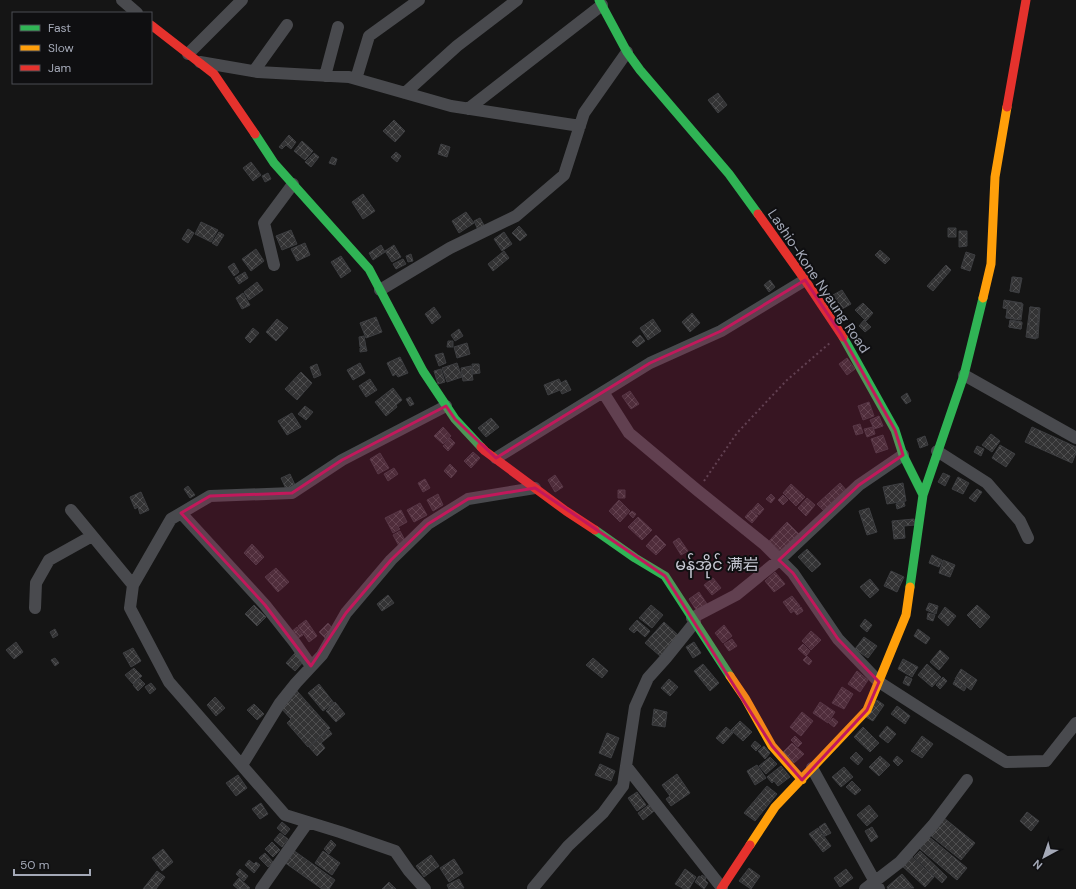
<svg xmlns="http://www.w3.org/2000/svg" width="1076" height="889" font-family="'DM Sans','Noto Sans SC','Noto Sans Myanmar',sans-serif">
<defs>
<pattern id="building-cross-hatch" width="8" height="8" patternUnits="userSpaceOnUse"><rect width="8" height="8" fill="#333334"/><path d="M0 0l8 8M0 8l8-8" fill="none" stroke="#4e4e4f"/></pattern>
</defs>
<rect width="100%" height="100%" fill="#151515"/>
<path fill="url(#building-cross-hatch)" stroke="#3d3e41" d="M718,93L727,105L718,113L708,100Z
M394,120L405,131L395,142L383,131Z
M289,135L296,142L291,149L286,145L282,149L279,147Z
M302,141L313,151L305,160L294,151Z
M441,144L450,147L447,157L438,154Z
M396,152L401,156L397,162L391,157Z
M314,153L319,157L311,167L305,162Z
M332,157L337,159L335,165L329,163Z
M251,162L261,175L253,181L243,168Z
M268,173L271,179L265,182L262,176Z
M363,194L375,211L363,219L352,202Z
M466,212L474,223L459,233L452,221Z
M480,218L485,227L478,230L474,221Z
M201,222L218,230L211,242L195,234Z
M519,226L527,235L520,241L512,233Z
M948,228H956V237H948Z
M188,229L194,233L188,243L182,239Z
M291,230L297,244L282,250L276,236Z
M959,231H967V246L959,247Z
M219,232L224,235L217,246L212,243Z
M504,232L512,244L502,251L494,239Z
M305,243L310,255L297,261L291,249Z
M381,245L385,252L373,260L369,253Z
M394,245L401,257L392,262L385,251Z
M256,249L264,261L251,271L242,259Z
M880,250L890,259L885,264L875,255Z
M504,251L509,258L493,271L488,264Z
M966,252L975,255L970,271L961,268Z
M411,254L413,261L408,262L406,256Z
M341,256L351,271L341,278L331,262Z
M403,259L406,264L396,269L393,264Z
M234,263L239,272L234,276L228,267Z
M946,265L951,270L933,291L927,286Z
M245,272L248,278L239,284L235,278Z
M1012,277L1021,278L1019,292L1010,291Z
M1013,277L1022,278L1019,293L1010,291Z
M770,280L775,287L769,292L764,285Z
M257,282L263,290L249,300L244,292Z
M842,290L851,304L842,309L833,295Z
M243,293L250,305L242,309L236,298Z
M1004,300L1022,303L1019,320L1006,317L1008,309L1003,308Z
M1008,301L1023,304L1021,320L1006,318Z
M863,303L873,313L866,321L855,310Z
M434,307L441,317L432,324L425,314Z
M1030,307L1040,308L1038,338L1029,337Z
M1030,307L1039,308L1036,339L1026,337Z
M692,313L700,323L690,332L682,322Z
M376,317L382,332L366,338L360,323Z
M277,319L288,328L276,341L266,332Z
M653,319L661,331L648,340L640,328Z
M864,320L871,327L865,332L859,326Z
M1010,320L1022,322L1021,329L1009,327Z
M1010,321L1022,323L1021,329L1009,327Z
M253,328L259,333L250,343L245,338Z
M459,329L463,336L455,341L451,335Z
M640,335L645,341L637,347L632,342Z
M364,336L366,347H360L359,337Z
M448,341H453V347H447Z
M467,343L470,354L457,358L454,347Z
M366,347L367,351L360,352V348Z
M443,353L446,363L439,366L435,355Z
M400,357L408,373L398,377L396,374L393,376L387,363Z
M847,358L855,369L847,375L839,364Z
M360,363L365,373L353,380L347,370Z
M457,363L462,377L447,382L442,368Z
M317,364L321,375L314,378L310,367Z
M472,364H479L480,373L473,374Z
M471,366L473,380L463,381L461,368Z
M441,369L445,382L438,384L434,371Z
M301,372L312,383L297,400L285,389Z
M370,379L377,390L366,397L359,386Z
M559,379L561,383L566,380L571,390L562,394L560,390L548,395L544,385Z
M393,388L402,400L396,405L397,407L386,416L375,402Z
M630,391L639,404L631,409L622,396Z
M907,393L911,401L906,404L901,397Z
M410,397L414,404L410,406L406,399Z
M869,402L874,416L863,420L858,406Z
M305,406L313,412L306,420L298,414Z
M292,413L301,427L287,435L278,421Z
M879,416L883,426L874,429L870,420Z
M491,418L499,427L486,437L478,428Z
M860,424L863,433L856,435L853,426Z
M443,427L451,436L443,444L434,436Z
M873,427L875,434L867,437L864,429Z
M1032,427L1076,447V453L1072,463L1025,442Z
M991,434L1000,441L992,452L982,445Z
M883,435L888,449L876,453L871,439Z
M925,436L928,445L920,448L917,439Z
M450,438L455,443L448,451L443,446Z
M1000,445L1015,454L1006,467L992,458Z
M977,446L984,449L981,456L974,452Z
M473,452L480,458L471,468L464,461Z
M380,453L389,468L378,474L370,459Z
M450,464L457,471L451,478L444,471Z
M394,468L398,474L388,481L384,474Z
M943,473L950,476L945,486L938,482Z
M290,474L295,485L286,489L281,478Z
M555,475L563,487L555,492L548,480Z
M958,477L969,483L963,494L952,489Z
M425,479L430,488L423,492L418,483Z
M840,483L847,491L825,512L817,504Z
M903,483L906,501L887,504L883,487Z
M791,484L805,497L796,506L783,493Z
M188,486L195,495L190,498L184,489Z
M977,489L982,492L975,502L969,498Z
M618,490H625V498H618Z
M141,492L149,510L140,514L138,507L135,509L130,497Z
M438,494L443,505L433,511L427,500Z
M771,494L775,498L771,503L766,499Z
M783,495L788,500L783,505L778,500Z
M807,498L815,505L806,516L798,508Z
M619,500L630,511L620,522L609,511Z
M904,502L905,506L897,509L896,504Z
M420,503L427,515L414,522L407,510Z
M758,503L764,509L759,515L752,510Z
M869,508L877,532L867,535L859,511Z
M401,510L407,522L398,527L400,529L393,533L385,518Z
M751,510L758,516L752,523L745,517Z
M632,511L636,514L633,518L629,514Z
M638,517L652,530L642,540L628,527Z
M914,519L915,525L904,526L905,538L894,539L892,521Z
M787,522L799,534L782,553L769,541Z
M400,531L406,542L399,546L393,535Z
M656,535L666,545L656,555L646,546Z
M679,538L688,551L681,555L673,542Z
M252,544L264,557L256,565L244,553Z
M807,549L821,564L812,572L798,557Z
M932,555L942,560L939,567L929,563Z
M943,560L955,565L950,577L939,573Z
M276,568L289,582L278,592L265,577Z
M891,571L904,577L897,592L884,586Z
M775,572L785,584L774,592L765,581Z
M713,578L721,588L712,595L704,585Z
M870,579L879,590L870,598L860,587Z
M699,592L707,604L697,611L689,599Z
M388,595L394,603L382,611L377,604Z
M792,596L800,606L791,613L783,602Z
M929,603L938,606L936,614L926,610Z
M254,605L266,617L257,626L245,614Z
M651,605L663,615L652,628L639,618Z
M977,605L990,617L980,628L967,615Z
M801,607L803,611L797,615L794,611Z
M945,607L956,616L948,626L938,617Z
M928,613L935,615L933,621L927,619Z
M865,619L872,625L867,632L860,626Z
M306,620L317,636L309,642L298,626Z
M637,620L650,631L645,637L637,630L634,633L629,629Z
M664,622L679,636L660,656L645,643Z
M328,623L333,629L325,638L319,632Z
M724,625L732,636L723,643L715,633Z
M297,627L303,635L295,640L290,633Z
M55,629L58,635L53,638L50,632Z
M918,629L930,638L926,644L914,636Z
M811,631L821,640L811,650L802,641Z
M864,637L877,646L868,658L855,649Z
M732,639L737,646L729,651L724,644Z
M16,642L23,652L14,659L6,650Z
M694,642L701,653L693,658L686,647Z
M803,644L810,651L806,656L798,649Z
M133,648L141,661L131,667L123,653Z
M940,650L949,658L939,670L930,662Z
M295,653L304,661L295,671L286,663Z
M807,656L812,661L809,665L803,660Z
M55,658L59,663L55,666L51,660Z
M593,658L608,671L602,678L586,665Z
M903,659L918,667L912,677L898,669Z
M703,664L719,683L710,691L694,671Z
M927,664L941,677L932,687L918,675Z
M134,668L142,676L133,684L125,675Z
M961,669L977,680L971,690L955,679Z
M857,671L868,680L860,692L848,684Z
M906,676L912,679L909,686L903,683Z
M943,677L947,681L940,689L936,685Z
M140,679L145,684L138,691L133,685Z
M669,679L678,687L670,696L661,688Z
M955,680L966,688L964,691L953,684Z
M151,683L156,689L150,694L145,687Z
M319,684L334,703L323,711L308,693Z
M842,687L853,694L844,709L832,703Z
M297,691L330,728L308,747L287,723L291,719L279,706Z
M215,697L225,708L216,716L207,705Z
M877,700L884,705L873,721L866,717Z
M335,702L345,714L336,722L326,711Z
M820,702L835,712L828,723L813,713Z
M254,704L264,714L257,720L247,710Z
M897,706L910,716L905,724L891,714Z
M654,709L667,712L665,727L652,725Z
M802,712L813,721L801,736L790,727Z
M833,718L838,722L834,727L829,723Z
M740,721L752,732L743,741L731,730Z
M887,726L896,734L888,743L879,736Z
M726,727L733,733L723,744L716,738Z
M863,727L879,743L870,752L854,737Z
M329,730L332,734L321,743L325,748L317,756L309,747Z
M607,733L619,738L611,758L599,753Z
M795,736L802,743L798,747L791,740Z
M922,736L933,744L922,758L911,751Z
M755,741L761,746L756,751L751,746Z
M792,743L804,754L794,763L783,752Z
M764,746L770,753L765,759L758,751Z
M856,752L863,759L858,765L850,758Z
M880,756L890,765L879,776L869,767Z
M897,756L903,761L898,766L893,761Z
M770,757L777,764L766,774L759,766Z
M600,764L615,771L611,781L595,775Z
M757,765L766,778L755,785L747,771Z
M781,766L790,777L778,786L774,781L772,783L767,777Z
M844,767L853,777L841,787L832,777Z
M677,774L690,793L671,806L666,799L670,796L662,785Z
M238,775L247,788L236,796L226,783Z
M852,781L861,790L855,795L846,787Z
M767,786L777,794L755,821L744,813Z
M637,792L646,805L637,811L628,798Z
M261,803L268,814L260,819L252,809Z
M650,804L654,811L643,820L638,813Z
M869,805L878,816L867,826L857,815Z
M1027,812L1039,821L1031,831L1020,821Z
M944,818L975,843L961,860L930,835Z
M282,822L290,829L285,835L277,828Z
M825,823L831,833L825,836L819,827Z
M872,827L878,837L871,842L865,831Z
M818,828L831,846L823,852L809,834Z
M280,833L288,839L282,847L274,840Z
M928,836L967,868L957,880L919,848Z
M331,840L336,845L329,854L324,849Z
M272,842L280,850L273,857L265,849Z
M163,849L173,862L162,871L152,858Z
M293,850L335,880L329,889H322L284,862Z
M323,851L340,863L332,875L315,863Z
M920,851L947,877L942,883L914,857Z
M265,853L273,862L268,867L259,858Z
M431,855L439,866L424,877L416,866Z
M910,855L934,877L925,887L901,865Z
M454,859L463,873L449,882L440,868Z
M249,860L254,864L256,862L260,865L254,873L245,865Z
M749,868L760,876L751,889L739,881Z
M240,869L248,876L244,881L236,874Z
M685,869L696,877L689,889H684L675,884Z
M846,869L853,878L840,887L834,878Z
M157,871L165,877L156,889H143Z
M902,874L914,888L888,889L887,887Z
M702,875L706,878L705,880L708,883L704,889L695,882L699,876L701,877Z
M239,878L250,888L248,889H238L233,885Z
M459,879L464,888L449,889L447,885Z
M389,882L396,889H382Z"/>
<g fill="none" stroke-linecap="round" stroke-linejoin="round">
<path stroke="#4a4b50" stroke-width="2" stroke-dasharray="2 3" stroke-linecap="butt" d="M704,481L737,433L787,380L831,342"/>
<path stroke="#494a4e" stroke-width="12" d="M122,0L137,13
M188,54L242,0
M200,62L258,72L349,77L451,106L580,126
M254,71L287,25
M325,76L338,27
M356,79L369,36L419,0
M405,93L457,46L517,0
M468,109L602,5
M274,265L264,223L293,184
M380,290L450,248L516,216L564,175L584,113L627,52
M964,375L1076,438
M603,392L629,433L697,490L764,544L793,573L838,639L879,682L935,718L1006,762L1046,761L1076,723
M937,451L987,483L1020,521L1028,538
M496,458L650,363L721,331L805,280
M71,510L133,585L130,608L169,682L285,815L340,832L395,851L409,871L425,889
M181,513L265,605L295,643L311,666
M133,585L171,519L210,496L292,493L342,460L446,406
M35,608L36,583L49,560L92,536
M692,618L736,595L779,560L859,485L903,455
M242,765L280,703L296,683L322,655L346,613L391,560L428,524L468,499L535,488
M626,766L722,888
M812,768L879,889
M533,888L568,846L603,813L623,786L635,707L648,678L666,658L695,622
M261,889L308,822
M865,889L900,862L933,825L967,780"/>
<path stroke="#30b455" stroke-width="9" d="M599,0L627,52L640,70L729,174L758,214
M255,134L274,163L369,269L423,371L455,419L481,447
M843,337L895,430L903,455L923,495L910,587
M923,495L964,375L983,298
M595,530L635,558L665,576L730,676"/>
<path stroke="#ff9f0a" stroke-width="9" d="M983,298L991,264L995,177L1007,107
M730,676L745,698L772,746L802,780
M750,845L775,807L867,710L906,615L910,587"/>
<path stroke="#e5322d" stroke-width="9" d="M151,25L214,74L255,134
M1007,107L1026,0
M758,214L805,280L843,337
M481,447L485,451L566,511L595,530
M721,889L750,845"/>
</g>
<path fill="#c2185b" fill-opacity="0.2" stroke="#c2185b" stroke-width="3" stroke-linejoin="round" d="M805,280L841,334L895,430L903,455L859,485L779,560L793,573L838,639L879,682L867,710L802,780L772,746L665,576L535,488L468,499L428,524L391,560L346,613L311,666L265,605L181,513L210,496L292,493L342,460L446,406L455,419L496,458L650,363L721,331Z"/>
<g text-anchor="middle" stroke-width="4" stroke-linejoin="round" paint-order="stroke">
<g font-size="14" fill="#a4a9b7" stroke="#0f0f11">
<text transform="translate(819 281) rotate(56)" y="5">Lashio-Kone Nyaung Road</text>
</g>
<g font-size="16" fill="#c6c8d3" stroke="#0f0f11">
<text x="717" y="570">မန်အိုင် 满岩</text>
</g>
</g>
<rect x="12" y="12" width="140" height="72" fill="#0f0f11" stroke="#4b4d53"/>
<rect x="20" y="25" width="20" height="6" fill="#30b455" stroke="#4b4d53"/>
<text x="48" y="32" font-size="12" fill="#a4a9b7">Fast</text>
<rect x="20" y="45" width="20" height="6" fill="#ff9f0a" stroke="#4b4d53"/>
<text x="48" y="52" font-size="12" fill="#a4a9b7">Slow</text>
<rect x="20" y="65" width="20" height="6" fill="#e5322d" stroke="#4b4d53"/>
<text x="48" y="72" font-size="12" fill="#a4a9b7">Jam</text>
<g transform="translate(1044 857) rotate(220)" stroke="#0f0f11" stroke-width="3" paint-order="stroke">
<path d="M0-3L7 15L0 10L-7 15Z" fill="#a4a9b7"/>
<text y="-6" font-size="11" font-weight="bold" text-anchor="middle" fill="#a4a9b7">N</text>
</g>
<path d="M14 869v6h76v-6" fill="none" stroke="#a4a9b7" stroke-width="2"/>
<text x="20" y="869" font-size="12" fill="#a4a9b7" stroke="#0f0f11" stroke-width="3" paint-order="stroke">50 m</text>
</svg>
